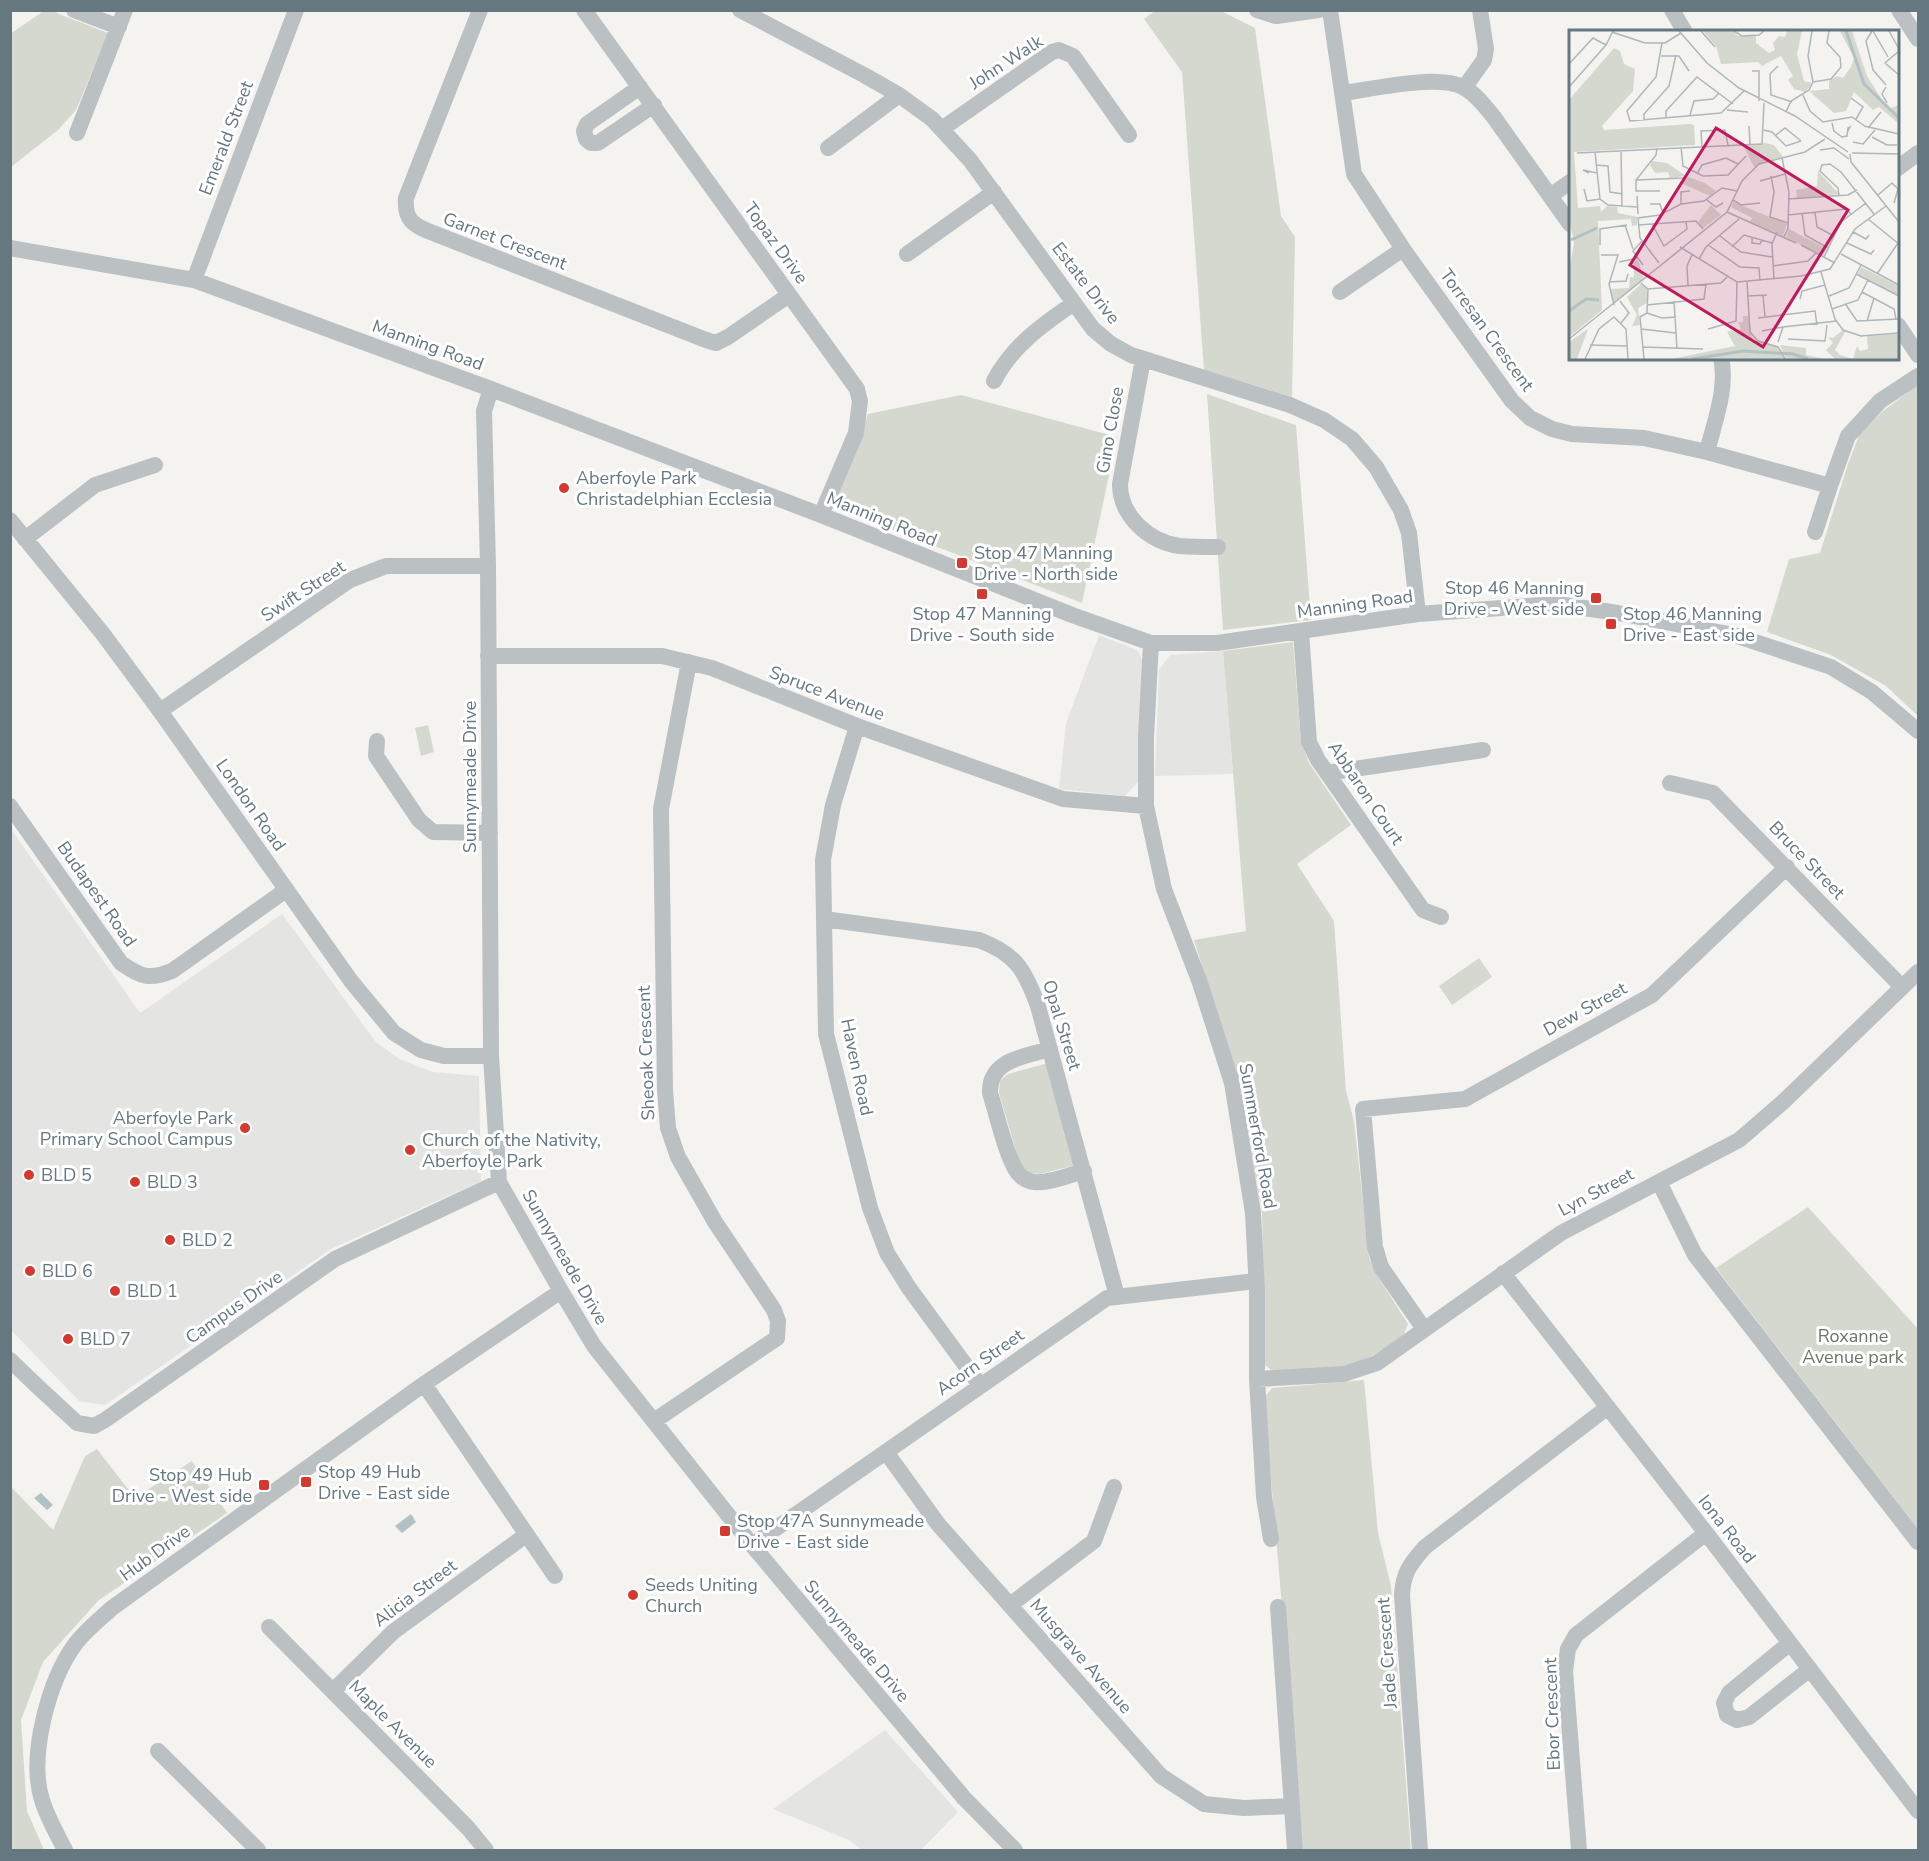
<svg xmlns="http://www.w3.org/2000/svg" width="1929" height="1861" font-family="'Nunito Sans',sans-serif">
<rect width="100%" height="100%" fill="#f4f3f0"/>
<path fill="#e4e5e3" d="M1099,635L1137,650L1143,660L1138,782L1125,796L1059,789L1066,723Z
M1223,651L1233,774L1155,776L1159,670L1170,655Z
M11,829L140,1013L282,914L376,1042L399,1059L433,1072L479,1076L481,1181L331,1249L105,1405L79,1401L11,1330Z
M885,1730L958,1812L921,1850H862L849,1840L773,1809Z"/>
<path fill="#d4d8cf" d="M45,10L54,11L59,14L108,33L76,110L58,130L11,167L10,34Z
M1155,11H1221L1255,28L1281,216L1295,237L1292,397L1204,370L1182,72L1144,19Z
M1918,385V716L1886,686L1831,655L1767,632L1789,559L1820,553L1848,464L1860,433L1883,411Z
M1207,394L1296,425L1311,620L1223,630Z
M961,395L1117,437L1082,603L834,507L868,414Z
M1293,642L1301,742L1309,763L1351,825L1297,864L1334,921L1346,1091L1354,1121L1369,1258L1377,1275L1408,1324L1403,1336L1376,1354L1345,1368L1276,1374L1265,1365L1262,1213L1239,1085L1194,940L1246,931L1223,651Z
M428,725L434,752L421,756L415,728Z
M1479,958L1492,977L1452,1005L1439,986Z
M1048,1063L1076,1165L1040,1174L1029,1173L1020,1164L999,1093L1000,1081L1008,1074Z
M1808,1207L1918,1329V1529L1716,1268Z
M1364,1380L1378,1533L1391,1586L1411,1850H1303L1264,1398L1272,1388Z
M97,1449L135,1498L192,1461L227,1513L99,1600L43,1662L21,1720L27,1811L44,1850H11V1487L53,1530L85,1456Z"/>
<path fill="#b2c1c3" d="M41,1493L53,1505L47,1510L34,1498Z
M411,1514L416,1522L402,1533L395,1526Z"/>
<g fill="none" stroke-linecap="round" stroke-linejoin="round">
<path stroke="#bbc0c2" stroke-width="16" d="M74,10L119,27
M480,10L406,198C404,220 414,226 433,233L706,340L716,343L728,337L789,295
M584,10L857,389L860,401L856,433L821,515
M740,10L864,75L899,95L932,119L970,160L1093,329L1111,344L1131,355L1290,405L1324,420L1352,439L1376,467L1401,510L1409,533L1418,614
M1257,10L1276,16L1319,10
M1330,10L1354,174L1403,249L1512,401L1530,418L1552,429L1572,434L1644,438L1707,452L1830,486
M1672,10L1685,32
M1899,10L1918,39
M640,87L587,124L584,131L586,139L591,143H598L654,105
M1464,88L1484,60L1486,49L1480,10
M1343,93C1373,89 1437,74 1463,87C1475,93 1485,106 1493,116L1570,224
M943,128L1052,52L1059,50L1073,56L1129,135
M77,133L125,10
M828,148L899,95
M1898,168L1918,153
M1550,196L1570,182
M10,248L194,280L491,389L821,515L1072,615L1151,643H1217L1418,614L1557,604L1618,613L1734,635L1831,667L1872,692L1918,731
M907,254L994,192
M194,280L296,10
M1340,292L1403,249
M1898,325L1918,355
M1143,359L1120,484C1120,516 1149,542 1180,546C1192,547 1205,547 1218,547
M994,381C1012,346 1042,325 1074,303
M491,389L484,411L488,566L491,1056L499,1182L561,1291L594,1346L752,1545L964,1798L1015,1850
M1707,452C1714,423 1728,388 1721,358
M10,520L103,634L160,711L351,981L394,1033L421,1050L444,1056H491
M1815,532L1830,486L1848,436L1880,401L1918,376
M25,539L95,485L155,465
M1301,632L1309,742L1318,760L1423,910L1441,917
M1151,643L1146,737V806L1164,889L1200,983L1232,1083L1253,1213L1257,1291V1379L1264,1497L1271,1539
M488,656H662L712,668L857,726L1063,799L1146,806
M160,711L350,580L386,566H488
M857,726L833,805L823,860L826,1034L870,1208L887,1253L909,1288L980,1385
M377,741L376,756L419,820L433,832L490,833
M1327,773L1483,750
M1670,783L1713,793L1902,987
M10,806L121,963C141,977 149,980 172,971L286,890
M824,919L979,940C1016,954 1025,970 1038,1006L1117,1296
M1050,1049C1025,1057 989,1059 990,1093C996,1111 1007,1160 1018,1173C1022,1178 1028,1181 1034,1182C1049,1184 1069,1175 1084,1171
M1659,1182L1695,1255L1918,1542
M1503,1273L1706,1533L1918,1811
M1424,1329L1381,1267L1375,1247L1363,1109L1465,1099L1652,995L1787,867
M10,1360L36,1385L77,1423L94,1426L105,1420L335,1259L499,1182
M1257,1379L1344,1374L1377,1363L1561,1233L1739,1140L1783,1102L1918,972
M424,1384L555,1576
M654,1421L777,1338L778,1321L774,1310L715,1222L678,1157L668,1128L665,1090L661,809L689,662
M886,1452L938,1524L1161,1776L1204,1804L1244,1808L1291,1806
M752,1545L1107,1298L1256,1281
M1010,1605L1094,1541L1114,1487
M1278,1607L1295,1850
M269,1627L468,1828L486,1850
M1790,1643L1729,1693L1724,1703L1727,1715L1737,1720L1749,1717L1810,1669
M333,1691L393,1632L526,1535
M158,1751L258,1850
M65,1850C57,1834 47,1817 42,1800C28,1756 49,1679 76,1643C86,1630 100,1619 112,1608L424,1384L561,1291
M1420,1850L1402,1595C1403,1573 1410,1564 1425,1547L1608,1407
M1579,1850L1565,1671L1568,1649L1576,1635L1706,1533"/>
</g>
<g fill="#d4392f" stroke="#fff" stroke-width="2">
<circle cx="564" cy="488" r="6"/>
<rect x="956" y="557" width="12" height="12" rx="3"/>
<rect x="976" y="588" width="12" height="12" rx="3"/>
<rect x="1590" y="592" width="12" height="12" rx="3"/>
<rect x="1605" y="618" width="12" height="12" rx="3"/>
<circle cx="245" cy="1128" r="6"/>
<circle cx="410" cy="1150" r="6"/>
<circle cx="29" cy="1175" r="6"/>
<circle cx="135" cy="1182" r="6"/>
<circle cx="170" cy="1240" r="6"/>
<circle cx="30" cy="1271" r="6"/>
<circle cx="115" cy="1291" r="6"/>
<circle cx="68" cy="1339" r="6"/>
<rect x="300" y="1476" width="12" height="12" rx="3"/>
<rect x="258" y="1479" width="12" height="12" rx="3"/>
<rect x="719" y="1525" width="12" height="12" rx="3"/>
<circle cx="633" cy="1595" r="6"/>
</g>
<g text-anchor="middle" stroke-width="6" stroke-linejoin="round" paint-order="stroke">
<g font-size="18" fill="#65787f" stroke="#fff">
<text transform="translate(1006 62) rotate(-33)" y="6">John Walk</text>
<text transform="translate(226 138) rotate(-69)" y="6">Emerald Street</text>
<text transform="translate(505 241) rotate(21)" y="6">Garnet Crescent</text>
<text transform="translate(776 243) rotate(54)" y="6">Topaz Drive</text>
<text transform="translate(1086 283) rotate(52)" y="6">Estate Drive</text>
<text transform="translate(1487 330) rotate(54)" y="6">Torresan Crescent</text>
<text transform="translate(428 345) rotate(20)" y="6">Manning Road</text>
<text transform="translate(1110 430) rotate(-80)" y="6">Gino Close</text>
<text transform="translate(882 519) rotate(22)" y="6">Manning Road</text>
<text transform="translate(303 591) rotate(-33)" y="6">Swift Street</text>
<text transform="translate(1355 604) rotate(-8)" y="6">Manning Road</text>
<text transform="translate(827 693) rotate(21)" y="6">Spruce Avenue</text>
<text transform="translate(470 777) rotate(-90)" y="6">Sunnymeade Drive</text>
<text transform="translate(1366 793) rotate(56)" y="6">Abbaron Court</text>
<text transform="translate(251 805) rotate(55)" y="6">London Road</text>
<text transform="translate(1807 860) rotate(46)" y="6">Bruce Street</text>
<text transform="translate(97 894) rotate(55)" y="6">Budapest Road</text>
<text transform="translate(1585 1009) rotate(-29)" y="6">Dew Street</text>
<text transform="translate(1062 1025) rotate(73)" y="6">Opal Street</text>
<text transform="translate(646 1053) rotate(-92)" y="6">Sheoak Crescent</text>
<text transform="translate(857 1067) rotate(78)" y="6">Haven Road</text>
<text transform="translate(1258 1136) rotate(80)" y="6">Summerford Road</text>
<text transform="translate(1596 1192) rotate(-28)" y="6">Lyn Street</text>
<text transform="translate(565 1257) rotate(60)" y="6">Sunnymeade Drive</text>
<text transform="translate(234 1307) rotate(-35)" y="6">Campus Drive</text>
<text transform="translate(980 1362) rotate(-35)" y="6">Acorn Street</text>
<text transform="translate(1727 1529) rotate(52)" y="6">Iona Road</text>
<text transform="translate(155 1553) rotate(-36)" y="6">Hub Drive</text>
<text transform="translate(415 1593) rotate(-37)" y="6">Alicia Street</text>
<text transform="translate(857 1641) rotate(50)" y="6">Sunnymeade Drive</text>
<text transform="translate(1387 1653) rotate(-94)" y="6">Jade Crescent</text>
<text transform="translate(1081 1656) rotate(49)" y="6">Musgrave Avenue</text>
<text transform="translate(1552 1714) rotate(-92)" y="6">Ebor Crescent</text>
<text transform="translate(393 1724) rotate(45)" y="6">Maple Avenue</text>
</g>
<g font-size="18" fill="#65787f" stroke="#fff" text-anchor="start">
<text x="576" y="484">Aberfoyle Park<tspan x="576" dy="21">Christadelphian Ecclesia</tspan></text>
<text x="974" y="559">Stop 47 Manning<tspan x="974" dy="21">Drive - North side</tspan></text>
<text x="1584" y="594" text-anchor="end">Stop 46 Manning<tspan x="1584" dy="21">Drive - West side</tspan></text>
<text x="982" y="620" text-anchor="middle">Stop 47 Manning<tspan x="982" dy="21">Drive - South side</tspan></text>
<text x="1623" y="620">Stop 46 Manning<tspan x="1623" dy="21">Drive - East side</tspan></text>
<text x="233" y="1124" text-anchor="end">Aberfoyle Park<tspan x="233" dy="21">Primary School Campus</tspan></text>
<text x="422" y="1146">Church of the Nativity,<tspan x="422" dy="21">Aberfoyle Park</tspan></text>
<text x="41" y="1181">BLD 5</text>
<text x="147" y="1188">BLD 3</text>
<text x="182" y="1246">BLD 2</text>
<text x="42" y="1277">BLD 6</text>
<text x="127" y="1297">BLD 1</text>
<text x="80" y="1345">BLD 7</text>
<text x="318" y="1478">Stop 49 Hub<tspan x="318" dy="21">Drive - East side</tspan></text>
<text x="252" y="1481" text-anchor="end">Stop 49 Hub<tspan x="252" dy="21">Drive - West side</tspan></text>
<text x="737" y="1527">Stop 47A Sunnymeade<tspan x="737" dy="21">Drive - East side</tspan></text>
<text x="645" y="1591">Seeds Uniting<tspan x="645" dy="21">Church</tspan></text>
</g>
<g font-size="18" fill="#6a7663" stroke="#fff">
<text x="1853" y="1342">Roxanne<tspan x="1853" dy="21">Avenue park</tspan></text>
</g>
</g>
<g transform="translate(1569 30)">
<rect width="330" height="330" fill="#f4f3f0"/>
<path d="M134,1H164L169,6H187V13L200,23L206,20L204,13L210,6L216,7L218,1H233L228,24L235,51L243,53L241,56L236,62L225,59L219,50L224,46L212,26L193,36L189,32L152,34L147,16ZM271,1H283L298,46L315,73L320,79L330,75V103V94L310,77L304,80L285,62L277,81L265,83L240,61L260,59V51L268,46L274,48L282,37L285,28ZM45,18L51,21L55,34L66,39L64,61L33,96L35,100L121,94L125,95L126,115L5,122L9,178L31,176L32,182L38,176L48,177L49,183L68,187V195L63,196L62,189L29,191L33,280L0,307V242L5,213L0,189V70ZM196,113L205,115L214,127L185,137L174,115ZM83,131L98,133L117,146L101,148L99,142L86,143L81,135ZM249,141L270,164L228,169L227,160L248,156ZM119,147L136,153L147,161L141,166L114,154L113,149ZM164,172L218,194L214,206L181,192L183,188L162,177ZM142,175L152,185L134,198L129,192ZM220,199L258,219L254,226L217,207ZM69,229L75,249L45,274L41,259L60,258L61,247H65L64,232ZM292,237L330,256V266L289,244ZM72,254L78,259V273L69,278L71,295L63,296L68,285L58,267ZM174,286H179L184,310L207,316L215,329H102L166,316L158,302L172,299L169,292H174ZM19,299L8,329H0V312ZM274,300L276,302L266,320L271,325L284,329L288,316L291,321L299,319L298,306L330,304V329H266L257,320L264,313L259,307L264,308ZM211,315L237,318V325L256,329H217Z" fill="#d4d8cf"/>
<path fill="none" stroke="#b2c1c3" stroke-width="3" d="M277,1L295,54L330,88M2,210L28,198M0,281L17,269L30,270M123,329L174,321L224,324L239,329"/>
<path fill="none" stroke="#aeb7b9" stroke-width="1.5" d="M110,1L138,33L170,58L226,86L279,122M132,1L146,17M165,1L173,6L190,5L195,1M303,1L297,11L304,40L317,55M304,1L319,27M320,1L330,19M43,2L76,13H96L112,3M93,13L87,47L58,81L61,91L152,83L175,61M330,21L316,33L330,45M92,26H110L120,41M0,34L24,8L37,15M209,36L201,44L202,65L223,72M183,41H190V71M244,52L262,49L272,37L271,27L258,13L260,1M0,57L37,15L44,1M234,65L241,81L254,92L283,87L297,97M282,68L294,77L287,89M316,69L318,73L313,64L317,57M158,80L179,82M217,82L222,71L240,60L244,52L239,26L243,1M121,85L125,71L144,69L150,63M97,88V81L128,47L164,74M75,90V84L100,56L107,25M263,93L265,101L273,107L278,106L279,98L281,97L279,101M180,96L181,114M295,96L330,104M299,98L312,82M195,100L203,102L217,116L232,111M207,105L216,98L232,111M303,107L318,115H328M284,112L294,114L306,100M133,116L132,101L156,100L159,115M112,117L114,136L134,146L159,145L177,126M88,118L87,125L67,150V161H91M251,120L265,118L280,129M52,121L53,176M26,122L31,169L39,175L68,177M8,123L193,114L195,73M283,123L330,124M281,124L282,132L330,192M213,128L220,162L219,198L215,207M27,135L39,136L41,162L54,164M20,143L14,140L28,143M128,144L133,135L157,128L169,134M202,146L205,162L201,187L219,193M67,150L115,148L121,141M191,151L216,144M15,159L18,171L31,169M309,165L323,153L329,159L325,173M68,166L69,184M270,166L269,158L251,141L253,135L261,134L272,142L305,184M219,169L279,165L288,160M138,170L147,177L154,173M164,170L172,175L191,173M81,174H91L94,183M112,174V162L121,161M158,182L227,213M246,182L248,197L265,206M233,183L236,205L259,218M219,185L277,179L282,184M299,189L330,214M83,194L95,216L118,199L117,192M56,195L64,219M69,195L127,191L134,199M284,202L297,209L300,205M0,203V235M151,206L172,222L203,227M183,207V213L191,214L193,210M73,211L64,221L74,235M278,213L302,224L305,220M31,215V199L58,195M139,215L171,237L190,238L191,251M232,215L266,233M111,217L168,252L232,246L261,239L286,199L317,176M163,217L175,205L203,213M272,224L330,255M32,225H49L40,254L45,275M255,227L272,192L297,173M130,229L137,217L170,189M50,232L69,228M90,233L71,208L69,188L91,185L112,174L135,171L153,158L168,161M204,236L239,231L247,223M252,242L266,289L274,300L292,306L330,303M287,244L330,266M308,244L329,213M205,250L203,214L208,202M40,252L57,251L59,244M178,252L181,302L189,311L209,317L216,329M72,253L79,259L152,253L158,247M119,255L118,236L123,225M293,262L325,279L327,289M179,266L198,265M194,266L196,286M260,266L280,258L292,235M231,269L233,261L256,255M51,271L60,283L52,293M105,271L108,319M78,275L135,269L137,254M277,275L288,291L330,289M263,279L289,270L299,250M78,283L93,288L107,287M189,288L246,281L248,295M298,291L305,268M72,299L107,303M139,299L167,291L168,252M193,301L214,297M0,309L158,182L173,151L190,134L236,122L256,109M219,309L256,311L258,295M209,312L214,297L268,291M21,315L59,316M74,317L134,319M16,329L30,299L45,287L57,299L59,329M75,329L71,287L78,283L79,259"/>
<path fill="#c2185b" fill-opacity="0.15" stroke="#c2185b" stroke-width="3" d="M147,98L279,180L194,317L61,235Z"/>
<rect width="330" height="330" fill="none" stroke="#65787f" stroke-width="3"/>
</g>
<rect width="1929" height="1861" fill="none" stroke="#65787f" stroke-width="24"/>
</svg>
